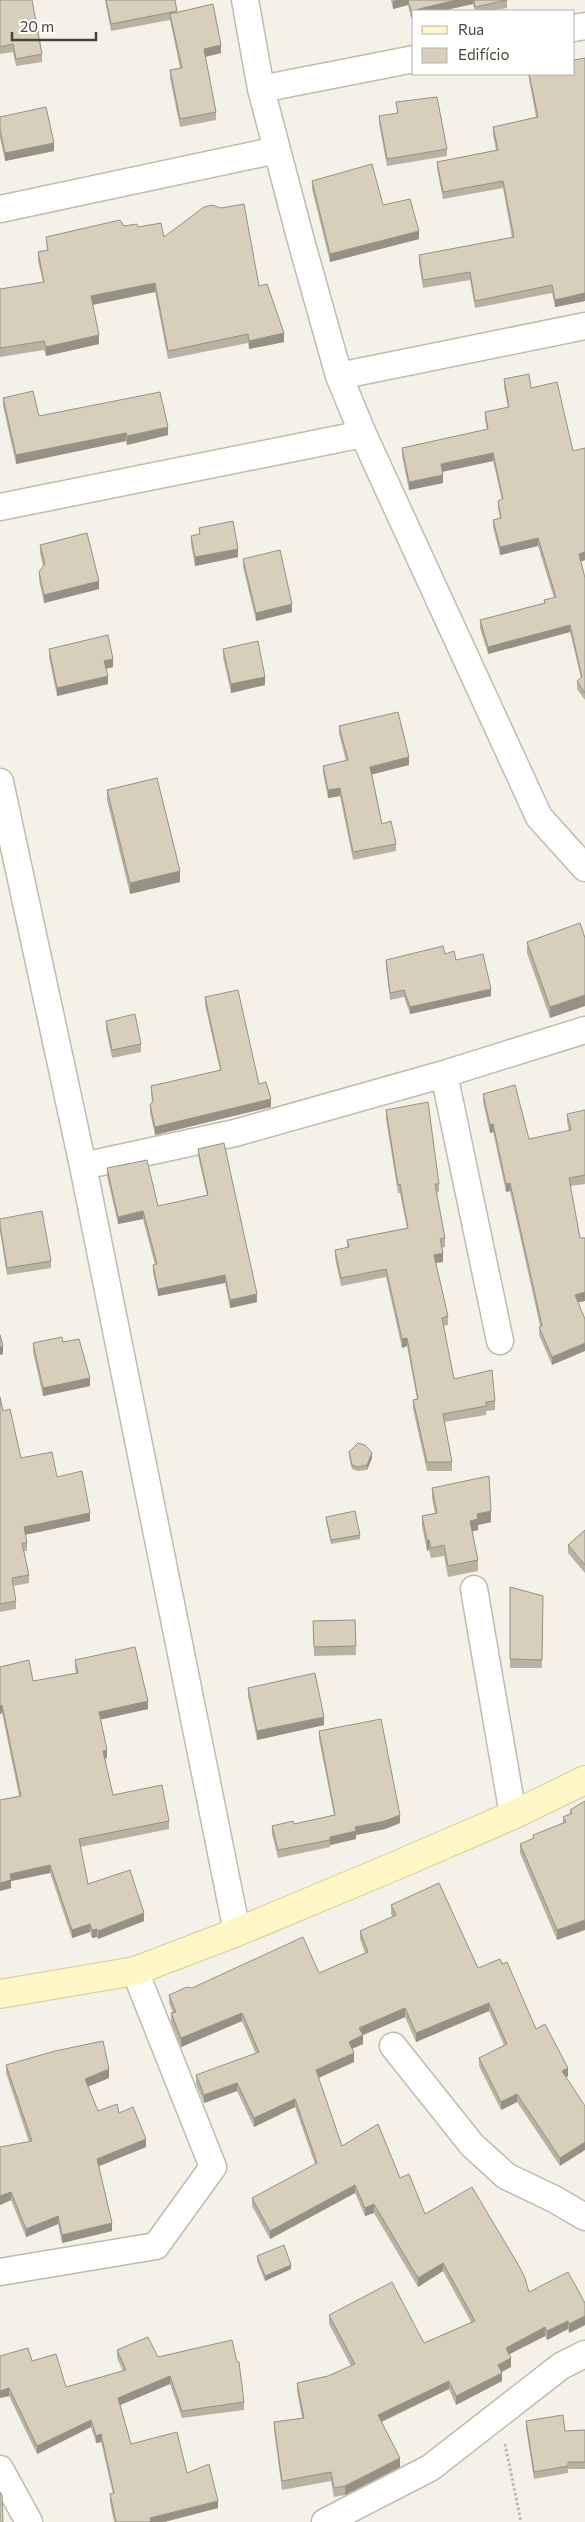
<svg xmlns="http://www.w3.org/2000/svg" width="585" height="2522" font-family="Commissioner,sans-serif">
<rect width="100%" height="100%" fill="#f4f2e8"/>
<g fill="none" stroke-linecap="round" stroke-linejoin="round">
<g stroke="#c0bbaa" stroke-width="29">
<path id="street" d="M245,0L261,89L300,237L339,376L363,434L539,817L585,868
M574,28L585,26
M261,89L414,59
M0,209L277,150
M339,376L585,326
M0,507L363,434
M0,782L83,1166L237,1932
M444,1074L500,1341
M83,1166L235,1133L444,1074L585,1030
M474,1589L513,1815
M393,2046L472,2145L506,2176L554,2199L585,2217
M0,2272L156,2246L213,2167L135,1971
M0,2469L29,2522
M325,2522L430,2468L561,2366L585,2354"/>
</g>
<g stroke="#d6cc96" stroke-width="30">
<path id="secondary" d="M0,1994L135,1971L237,1932L395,1866L513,1815L585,1780"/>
</g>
<path stroke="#c3b99a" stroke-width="3" stroke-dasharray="2.5 2.5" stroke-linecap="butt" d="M505,2444L521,2522"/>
<use href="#street" stroke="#fff" stroke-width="26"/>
<use href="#secondary" stroke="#fff7c7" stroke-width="28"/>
</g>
<path fill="#b9b2a2" d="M0,0L42,54V62L16,66L13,52L0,54Z
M105,0H175L177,12L221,53L205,57L216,112V120L180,127L170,78V70L180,68L170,20L111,31Z
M391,0H507V8L490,11H475L473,4L411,18L408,5L393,9Z
M585,58V301L555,307L552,293L475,308L470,280L423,288L419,263V255L512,238L503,188L443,199L437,169V162L496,150L493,135V127L536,117L528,74H574Z
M396,102L447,149V156L387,166L379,123V116L397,113Z
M0,117L54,151L5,161L0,138Z
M312,181L383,205L419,239L330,262L312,189Z
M124,226L138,227L164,237L259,286L284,342L249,349L248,343L168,359L155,292L93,305L99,344L46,356L44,350L0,357V289L43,282L38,261V252L47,250L46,237Z
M504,379L531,388L573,451L585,448V560L581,562L585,578V700L577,689V681L581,678L570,632L488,654L480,628V620L544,603V600L554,598L538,546L500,555L493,527V520L500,518L498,508V501L502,500L493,461L442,472L443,483L409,490L402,456V448L487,430L485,420V412L508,407L504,387Z
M3,398L39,416L168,435L127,445L126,441L16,464L3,406Z
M199,528L238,557L195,566L191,544V536L199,534Z
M40,545L99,589L44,603L39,580V572L43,566L40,553Z
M243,559L292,612L256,621L243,567Z
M49,649L113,667L106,669L108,684L57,696L49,657Z
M223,649L265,685L231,693L223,657Z
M339,726L409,765L372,774L382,824L396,844V851L353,860L340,796L328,798L323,773V766L346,761L339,734Z
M107,790L180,882L130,894L107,800Z
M580,923L550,1018L527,953V942Z
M445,954L456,960L491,996L410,1014L404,997L390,1000L386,967V960Z
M205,997L259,1084L271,1107L155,1135L150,1113V1105L152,1103L151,1094V1086L220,1070L205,1005Z
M106,1021L141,1044V1052L112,1058L106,1029Z
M483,1094L529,1139L569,1131L567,1122V1114L585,1110V1184L570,1186L580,1238H585V1301L578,1302L552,1365L539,1335L540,1326L510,1191L506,1192L493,1132L490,1133L483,1102Z
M386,1110L439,1184V1192L436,1193L445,1238V1247L442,1248L443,1262L436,1263L448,1316V1325L443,1326L454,1379L495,1401V1410L486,1411V1415L444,1422L452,1462V1471H427L413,1409V1400L417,1399L407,1346L402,1348L386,1277L341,1286L335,1258V1250L347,1248V1240L407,1228L400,1193H398L386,1119Z
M198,1149L257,1302L230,1308L225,1283L158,1296L153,1273V1265H155L143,1219L118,1224L107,1176V1168L158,1206L207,1196L198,1156Z
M0,1219L51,1261V1268L7,1275L0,1232Z
M33,1343L90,1386L43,1396L33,1352Z
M0,1397L3,1411L21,1458L57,1477L90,1521L25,1535L27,1543V1551H24L29,1575V1583L13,1586L16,1601V1609L0,1612Z
M349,1452L372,1458L367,1470L358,1471L352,1469L349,1457Z
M432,1488L491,1522L478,1525V1530L472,1531L478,1560V1571L448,1577L444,1556L431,1558L429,1550L427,1551L422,1526V1516L435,1513L432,1498Z
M326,1517L360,1535V1539L331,1544L326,1521Z
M585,1530V1573L568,1553V1545Z
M510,1587L543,1596L542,1668H510Z
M355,1620L356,1655L314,1656L313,1621Z
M75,1660L148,1709L101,1719L107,1758H105L113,1795L169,1821V1829L80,1847L88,1884L144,1921L98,1939L97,1937L92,1938L90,1932L72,1938L50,1873L11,1881V1888L0,1891V1800L19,1796L2,1713L0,1714V1667L33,1681L76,1673L75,1668Z
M248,1688L324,1725L257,1740L248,1696Z
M319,1731L400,1823L385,1829L356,1835V1839L330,1845V1847L278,1858L272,1834V1826L294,1824L334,1815L319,1739Z
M585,1801L557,1940L520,1853V1844L533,1838V1835L563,1823V1817L570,1814V1810Z
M391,1905L478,1968L536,2029L568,2076L566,2077L560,2166L517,2102L501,2110L479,2066V2058L504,2045L489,2011L416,2042L405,2017L363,2035V2044L352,2049L354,2062L318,2078L342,2146L400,2178L425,2214L529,2292L585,2303V2325L569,2333L568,2329L547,2340L545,2336L509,2354L511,2367L501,2372L502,2381L456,2405L449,2389L382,2422L400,2467L345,2495L334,2497L331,2481L282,2490L274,2430V2422L302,2418L297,2391V2383L328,2376L351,2366L329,2324V2315L424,2343L471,2322L443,2271L418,2287L374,2213L365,2216L355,2193L270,2239L252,2206V2198L315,2164L295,2107L254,2127L237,2091L204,2103L196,2084V2075L256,2054L242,2021L181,2047L171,2022V2013H173L169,2003V1995L192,1988L319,1973L365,1953L360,1939V1931L393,1917L391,1914Z
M6,2065L109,2078L88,2086L98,2111L119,2113L146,2147L99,2166L112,2231L62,2243L58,2224L26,2237L11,2200L0,2205L29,2142L6,2073Z
M257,2256L291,2269L265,2281L257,2261Z
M117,2350L158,2357L244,2402V2410L182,2418L170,2384L120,2405L131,2444L187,2473L218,2508L164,2522H114L110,2502V2494H113L101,2442L96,2443L91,2427L37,2454L9,2396L0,2398V2356L32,2361L66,2387L123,2371L117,2358Z
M526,2421L565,2431L585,2430V2469H568V2473L534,2479L526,2428Z"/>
<path fill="#969184" d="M398,0H408V5L393,9V1Z
M456,0H473V4L441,11H414V18H411V11Z
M221,45V53L204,57V49Z
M54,143V151L5,161V153Z
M419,231V239L330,262V254Z
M155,283V292L91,305V296Z
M585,293V301L555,307V300Z
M284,333V342L249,349V341Z
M99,335V344L46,356V347Z
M168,427V435L127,445V436Z
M126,433V441L16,464V455Z
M493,453V461L441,472V464Z
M443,475V483L409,490V482Z
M538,538V546L500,555V547Z
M238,549V557L195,566V557Z
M585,552V560L579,562V554Z
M99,581V589L44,603V595Z
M292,604V612L256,621V613Z
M570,625V632L488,654V647Z
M113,659V667L104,669V661Z
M108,676V684L57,696V688Z
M265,677V685L231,693V684Z
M409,757V765L370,775V767Z
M340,788V796L328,798V790Z
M180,871V882L130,894V883Z
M491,989V996L410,1014V1007Z
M585,995V1006L550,1018V1007Z
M271,1099V1107L155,1135V1127Z
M493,1124V1132L490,1133V1125Z
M510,1183V1191L506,1192V1184Z
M143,1211V1219L118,1224V1217Z
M443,1253V1262L434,1263V1255Z
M225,1275V1283L158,1296V1289Z
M585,1292V1301L575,1303V1295Z
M257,1294V1302L230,1308V1300Z
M407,1338V1346L402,1348V1339Z
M585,1343V1351L552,1365V1357Z
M3,1346V1354L0,1355V1347Z
M90,1378V1386L43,1396V1388Z
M372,1453V1458L367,1470V1465Z
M491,1511V1522L478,1525V1530L470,1532V1521L477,1514Z
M90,1513V1521L24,1535V1527Z
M427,1540H429V1550L427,1551Z
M148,1701V1709L99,1720V1712Z
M2,1705V1713L0,1714V1706Z
M324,1717V1725L257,1740V1731Z
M107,1750V1758L103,1759V1751Z
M400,1815V1823L385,1829L356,1835V1839L330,1845V1837L355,1827Z
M50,1865V1873L11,1881V1888L0,1891V1883L10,1874Z
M144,1913V1921L98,1939V1931Z
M585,1920V1930L557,1940V1930Z
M90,1924V1932L72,1938V1930Z
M97,1929V1937L92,1938V1930Z
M489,2003V2011L416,2042V2033Z
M405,2008V2017L363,2035V2044L349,2050V2042L359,2028Z
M242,2013V2021L181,2047V2038Z
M354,2053V2062L316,2079V2070Z
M568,2068V2076L562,2080V2071Z
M109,2069V2078L85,2088V2079Z
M237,2083V2091L204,2103V2095Z
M517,2094V2102L501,2110V2102Z
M295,2099V2107L254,2127V2118Z
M146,2139V2147L97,2167V2159Z
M585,2142V2150L560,2166V2158Z
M355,2185V2193L270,2239V2231Z
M11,2192V2200L0,2205V2196Z
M374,2204V2213L365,2216V2208Z
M58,2216V2224L26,2237V2229Z
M112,2223V2231L62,2243V2235Z
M443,2263V2271L418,2287V2278Z
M291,2265V2269L265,2281V2276Z
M585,2316V2325L569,2333V2324Z
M568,2321V2329L547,2340V2331Z
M545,2327V2336L506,2356V2348Z
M511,2358V2367L498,2374V2365Z
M502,2373V2381L456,2405V2396Z
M170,2376V2384L118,2406V2398Z
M449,2381V2389L378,2423V2415Z
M9,2388V2396L0,2398V2391Z
M91,2420V2427L37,2454V2446Z
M101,2434V2442L96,2443V2436Z
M400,2458V2467L345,2495V2486Z
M218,2501V2508L164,2522H150V2518Z"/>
<path fill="#d7cfbc" stroke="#969184" d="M0,0H32L42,54L16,59L13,44L0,47Z
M106,0H175L177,11L111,24Z
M408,0H456L411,11Z
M474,0H507L475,7Z
M213,4L221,45L204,49L216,112L180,119L170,70L182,68L170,14Z
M585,58V293L555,300L552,285L475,301L470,272L423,280L419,255L514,237L503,181L443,192L437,162L498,150L493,127L538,117L529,74H574V60Z
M437,97L447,149L387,159L379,116L398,113L396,102Z
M46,107L54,143L5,153L0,129V117Z
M372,164L383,205L410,199L419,231L330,254L312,181Z
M244,204L259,286L267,284L284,333L249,341L248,334L168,351L155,283L91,296L99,335L46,347L44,341L0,348V289L44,282L38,252L48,250L46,237L120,220L124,226L137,224L138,227L161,223L164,237L204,207L212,205L221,208Z
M529,374L531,388L557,382L573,451L585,448V552L579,554L585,578V693L577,681L582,677L570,625L488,647L480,620L545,603L544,600L556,597L538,538L500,547L493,520L501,518L498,501L503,499L493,453L441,464L443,475L409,482L402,448L488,429L485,412L509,407L504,379Z
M33,391L39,416L160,392L168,427L127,436L126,433L16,455L3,398Z
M233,521L238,549L195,557L191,536L200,534L199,528Z
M87,533L99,581L44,595L39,572L45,564L40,545Z
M280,550L292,604L256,613L243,559Z
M108,635L113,659L104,661L108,676L57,688L49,649Z
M258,641L265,677L231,684L223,649Z
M398,712L409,757L370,767L382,824L391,821L396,844L353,852L340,788L328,790L323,766L348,760L339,726Z
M157,778L180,871L130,883L107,790Z
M580,923L585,938V995L550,1007L527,942Z
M443,946L445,954L454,951L456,960L483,954L491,989L410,1007L404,990L390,993L386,960Z
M238,990L259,1084L266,1082L271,1099L155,1127L150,1105L153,1101L151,1086L221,1070L205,997Z
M135,1014L141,1044L112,1050L106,1021Z
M515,1085L529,1139L571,1130L567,1114L585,1110V1175L569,1178L580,1238H585V1292L575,1295L585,1319V1343L552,1357L539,1327L542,1326L510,1183L506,1184L493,1124L490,1125L483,1094Z
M428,1102L439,1184H435L445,1238L440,1239L443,1253L434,1255L448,1316L442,1318L454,1379L492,1370L495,1401L486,1402V1406L443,1414L452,1462H427L413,1400L418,1399L407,1338L402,1339L386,1269L341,1278L335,1250L349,1247L347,1240L408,1228L400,1184L398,1185L386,1110Z
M224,1143L257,1294L230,1300L225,1275L158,1289L153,1265L157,1264L143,1211L118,1217L107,1168L147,1160L158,1206L208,1195L198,1149Z
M42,1211L51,1261L7,1268L0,1225V1219Z
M0,1335L3,1346L0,1347Z
M62,1337L63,1342L79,1339L90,1378L43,1388L33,1343Z
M0,1397L3,1411L10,1409L21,1458L52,1452L57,1477L82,1471L90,1513L24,1527L27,1543H22L29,1575L12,1578L16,1601L0,1604Z
M358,1443L365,1445L372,1453L367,1465L358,1467L352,1465L349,1452Z
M489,1476L491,1511L477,1514L478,1519L470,1521L478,1560L448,1566L444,1545L431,1548L429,1540H427L422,1516L437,1513L432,1488Z
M355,1511L360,1535L331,1540L326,1517Z
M585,1530V1565L568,1545Z
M510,1587L543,1596L542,1660L510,1659Z
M355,1620L356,1646L314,1647L313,1621Z
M135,1647L148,1701L99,1712L107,1750L103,1751L113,1795L162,1785L169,1821L79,1839L88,1884L130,1870L144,1913L98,1931L97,1929L92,1930L90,1924L72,1930L50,1865L10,1874L11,1880L0,1883V1800L21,1796L2,1705L0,1706V1667L29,1660L33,1681L78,1673L75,1660Z
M315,1673L324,1717L257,1731L248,1688Z
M381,1719L400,1815L385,1821L355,1827L356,1831L330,1837V1840L278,1850L272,1826L293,1821L294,1824L335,1815L319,1731Z
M585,1801V1920L557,1930L520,1844L534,1838L533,1835L566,1822L563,1817L572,1813L570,1810Z
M439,1883L478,1968L500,1959L502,1964L507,1962L536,2029L545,2024L568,2068L562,2071L585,2106V2142L560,2158L517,2094L501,2102L479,2058L507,2044L489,2003L416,2033L405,2008L359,2028L363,2035L349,2042L354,2053L316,2070L342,2146L378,2124L400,2178L409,2174L425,2214L472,2187L519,2266L525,2278L529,2292L568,2272L585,2303V2316L569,2324L568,2321L547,2331L545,2327L506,2348L511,2358L498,2365L502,2373L456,2396L449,2381L378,2415L400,2458L345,2486L334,2488L331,2472L282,2481L274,2422L304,2418L297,2383L328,2376L355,2364L329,2315L392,2282L424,2343L475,2321L443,2263L418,2278L374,2204L365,2208L355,2185L270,2231L252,2198L317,2163L295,2099L254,2118L237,2083L204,2095L196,2075L259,2052L242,2013L181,2038L171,2013L176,2012L169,1995L187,1987L192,1988L303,1937L319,1973L368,1952L360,1931L396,1915L391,1905Z
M103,2041L109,2069L85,2079L98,2111L117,2104L119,2113L133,2107L146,2139L97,2159L112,2223L62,2235L58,2216L26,2229L11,2192L0,2196V2147L32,2141L6,2065L55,2051Z
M284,2245L291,2265L265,2276L257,2256Z
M148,2337L158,2357L232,2340L237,2362H239L244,2402L182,2411L170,2376L118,2398L131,2444L177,2432L187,2473L209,2464L218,2501L150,2518L151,2522H116L110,2494L114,2493L101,2434L96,2436L91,2420L37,2446L9,2388L0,2391V2356L28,2348L32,2361L56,2354L66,2387L126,2370L117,2350Z
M563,2415L565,2431L585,2430V2462H568V2466L534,2472L526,2421Z
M0,2492L2,2495L3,2522H0Z"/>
<rect x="412" y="10" width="162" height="65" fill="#ffffff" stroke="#b6b4af"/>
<rect x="422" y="26" width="25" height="8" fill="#fff7c7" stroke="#b6b4af"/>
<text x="458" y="35" font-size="15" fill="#484336">Rua</text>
<rect x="422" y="48" width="25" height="15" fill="#d7cfbc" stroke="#b6b4af"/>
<text x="458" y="60" font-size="15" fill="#484336">Edifício</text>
<path d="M12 32v8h84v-8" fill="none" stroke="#484336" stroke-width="2.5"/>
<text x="20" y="32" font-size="15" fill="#484336" stroke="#ffffff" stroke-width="4" paint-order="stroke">20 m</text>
</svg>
